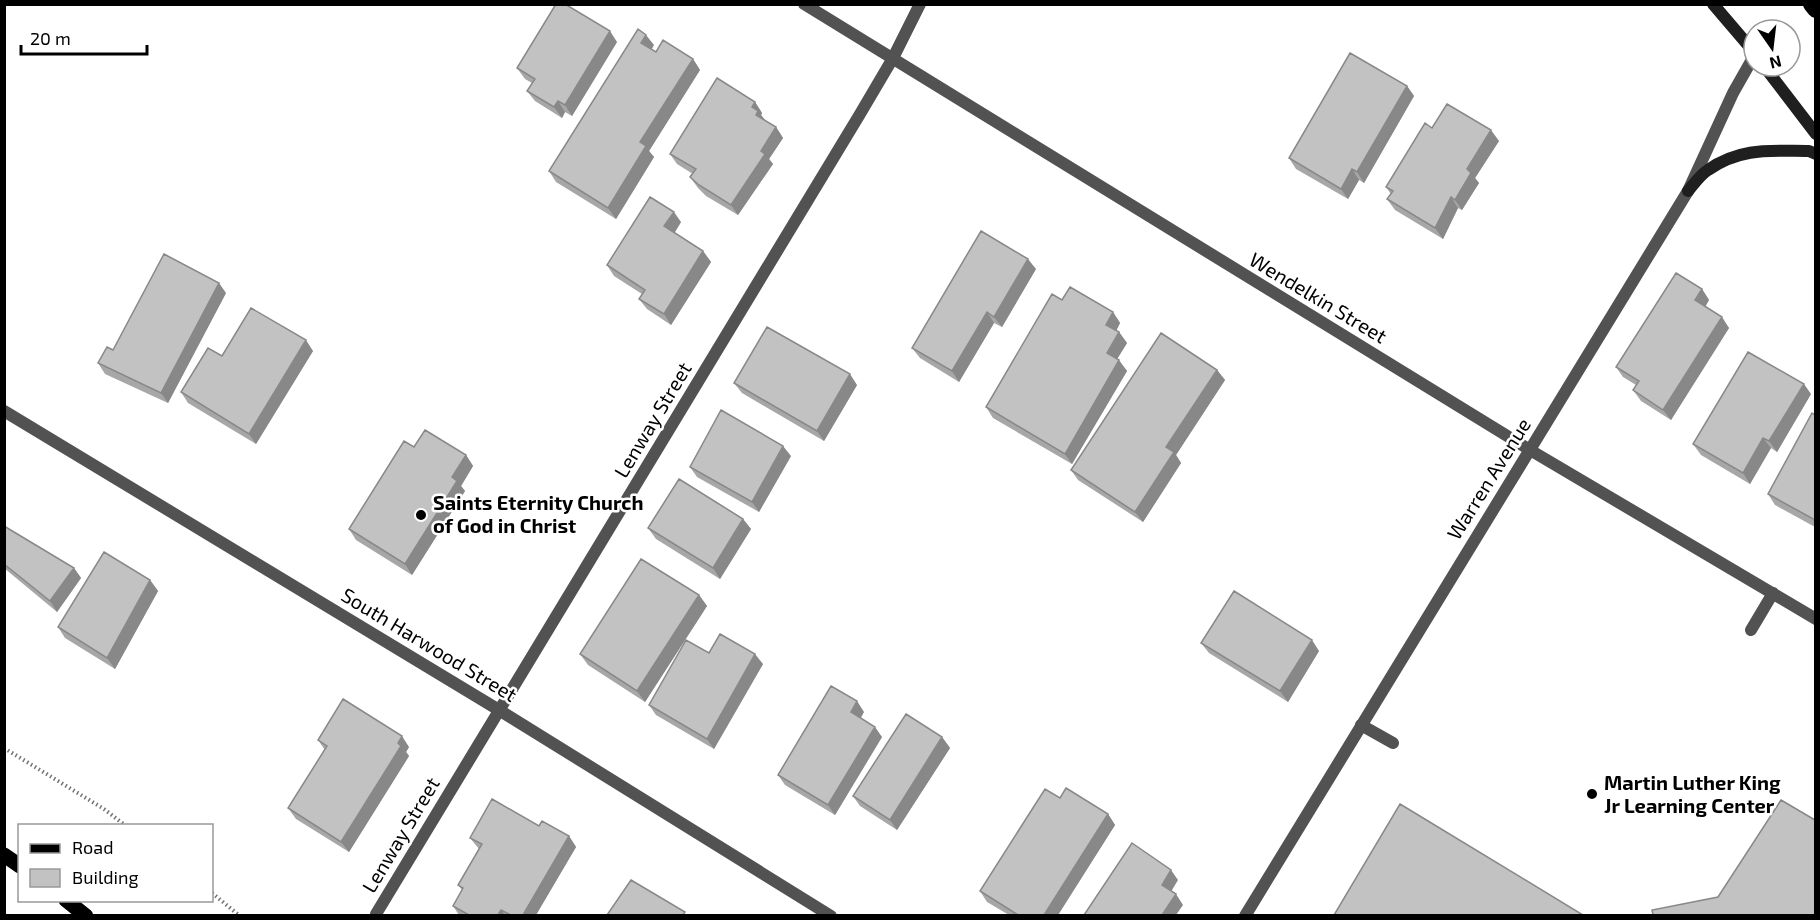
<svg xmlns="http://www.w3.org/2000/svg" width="1820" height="920" font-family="'Exo 2',sans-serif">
<rect width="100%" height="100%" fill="#fff"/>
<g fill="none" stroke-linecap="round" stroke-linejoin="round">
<path stroke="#747474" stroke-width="4" stroke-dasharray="1.5 3" stroke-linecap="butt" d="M4,748L104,809L126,826
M212,893L240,916"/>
<path stroke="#525252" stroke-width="12" d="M1751,630L1773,593
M1361,725L1393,743"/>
<path stroke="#525252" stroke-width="12" d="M804,4L1530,450L1816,619
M4,411L499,710L831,916
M376,914L860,114L893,58L920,4
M1245,916L1688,191L1733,93L1754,56"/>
<path stroke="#1f1f1f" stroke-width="12" d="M1713,4L1754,52
M1764,66L1816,134
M1688,191C1694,184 1700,175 1708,170C1741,147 1771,151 1809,151L1816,154"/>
<path stroke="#000" stroke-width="15" d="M4,855L20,866
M66,900L86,916"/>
<path stroke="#000" stroke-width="18" d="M1812,4L1816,9"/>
</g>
<path fill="#a7a7a7" d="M617,42L572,116L565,112L562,118L535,101L527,91L532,83L525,79L517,68Z
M654,45L651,49L656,52L693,59L700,70L649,151L654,157L616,219L556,182L549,171Z
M1407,86L1414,96L1364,183L1359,180L1348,199L1296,169L1289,158Z
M755,102L762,113L761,115L765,121L776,127L783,138L769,159L773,164L738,215L706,196L698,188L690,177L693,174L677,164L670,154Z
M1432,128L1499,141L1475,178L1479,183L1462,210L1458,208L1443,239L1395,210L1387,199L1391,194L1386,187Z
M681,222L674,233L703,251L711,262L671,325L647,309L639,299L642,294L614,276L607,265Z
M1036,269L1002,327L994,323L959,382L920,358L912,348Z
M1702,289L1709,300L1705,306L1729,328L1671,420L1641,401L1633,390L1636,385L1623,377L1616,367Z
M226,293L168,403L105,374L98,363L113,350Z
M1062,300L1113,312L1120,323L1116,331L1119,332L1127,343L1117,359L1127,371L1072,464L993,418L986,407Z
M313,351L256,444L188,403L181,392L222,356Z
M1217,370L1225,380L1176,455L1181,463L1143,522L1078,480L1071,470Z
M734,383L857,385L824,441L742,393Z
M1811,394L1777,452L1771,448L1750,484L1701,455L1693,444Z
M1815,415V527L1775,505L1768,494Z
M414,447L466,455L473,466L461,486L465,491L412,575L356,540L349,529Z
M791,456L759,512L697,477L690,467Z
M743,519L751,529L720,579L656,539L648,528Z
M4,526L74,568L81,578L57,612L4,568Z
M150,580L158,591L115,669L65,638L58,627Z
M699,595L707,606L645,702L588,665L580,654Z
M1201,643L1319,651L1288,702L1209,653Z
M709,653L763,664L714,749L656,715L649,705Z
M864,712L860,718L882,737L835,815L785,785L778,775Z
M942,737L950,748L897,830L860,806L853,796Z
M318,740L409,747L406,752L409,756L349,852L296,819L288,808L325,750Z
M1108,814L1115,825L1058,915H1009L987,902L980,891Z
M539,826L569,836L576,847L536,915H459L453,906L462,890L458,885L479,849L470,838Z"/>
<path fill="#888" d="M610,31L617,42L572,116L565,105Z
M646,35L654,45L649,54L641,43Z
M693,59L700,70L649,151L654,157L616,219L608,208L640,142Z
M1407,86L1414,96L1364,183L1357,172Z
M558,101L565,112L562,118L554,107Z
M755,102L762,113L761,115L766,121L756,115L752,107Z
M776,127L783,138L769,159L773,164L738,215L731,205L761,151Z
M1491,130L1499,141L1475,178L1479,183L1462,210L1455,200L1467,169Z
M1352,169L1359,180L1348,199L1341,189Z
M1451,197L1458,208L1443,239L1435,228Z
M674,212L681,222L672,237L664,226Z
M703,251L711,262L671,325L664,314Z
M1028,259L1036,269L1002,327L994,317Z
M219,283L226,293L168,403L161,393Z
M1702,289L1709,300L1703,311L1695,300Z
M987,312L994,323L959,382L952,371Z
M1113,312L1120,323L1114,335L1106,325Z
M1722,317L1729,328L1671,420L1663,410Z
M1119,332L1127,343L1114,364L1107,353Z
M306,340L313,351L256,444L249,434Z
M1119,360L1127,371L1072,464L1065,454Z
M1217,370L1225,380L1176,455L1181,463L1143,522L1135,512L1166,447Z
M850,374L857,385L824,441L817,431Z
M1804,384L1811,394L1777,452L1769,441Z
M1763,438L1771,448L1750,484L1743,473Z
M783,446L791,456L759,512L752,502Z
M466,455L473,466L461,486L465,491L412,575L405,564L452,477Z
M743,519L751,529L720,579L713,568Z
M74,568L81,578L57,612L50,601Z
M150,580L158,591L115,669L107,658Z
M699,595L707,606L645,702L637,691Z
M1312,640L1319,651L1288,702L1280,691Z
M755,654L763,664L714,749L707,739Z
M857,701L864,712L858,723L851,712Z
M875,727L882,737L835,815L828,805Z
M402,736L409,747L406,752L409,756L349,852L341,842Z
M942,737L950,748L897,830L890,820Z
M1108,814L1115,825L1058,915H1044Z
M569,836L576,847L536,915H523Z
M1171,870L1178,880L1169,895L1162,885Z
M1176,894L1183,905L1176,915H1162Z
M501,910L505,915H498Z"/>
<path fill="#c2c2c2" stroke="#888" stroke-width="1.5" d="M556,4H565L610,31L565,105L558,101L554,107L527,91L535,79L517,68Z
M638,29L646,35L641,43L656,52L663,40L693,59L640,142L646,146L608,208L549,171Z
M1350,53L1407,86L1357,172L1352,169L1341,189L1289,158Z
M717,78L755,102L752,107L758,111L756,115L776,127L761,151L765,154L731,205L699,185L690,177L696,169L670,154Z
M1447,104L1491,130L1467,169L1471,173L1455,200L1451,197L1435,228L1387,199L1393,191L1386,187L1425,123L1432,128Z
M650,197L674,212L664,226L703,251L664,314L639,299L645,290L607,265Z
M981,231L1028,259L994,317L987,312L952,371L912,348Z
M164,254L219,283L161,393L98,363L107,347L113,350Z
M1676,273L1702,289L1695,300L1722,317L1663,410L1633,390L1639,381L1616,367Z
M1070,287L1113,312L1106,325L1119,332L1107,353L1119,360L1065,454L986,407L1052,294L1062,300Z
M251,308L306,340L249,434L181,392L208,348L222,356Z
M767,327L850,374L817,431L734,383Z
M1161,333L1217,370L1166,447L1174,452L1135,512L1071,470Z
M1748,352L1804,384L1769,441L1763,438L1743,473L1693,444Z
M721,410L783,446L752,502L690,467Z
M1812,413L1815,415V520L1768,494Z
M425,430L466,455L452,477L457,481L405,564L349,529L404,441L414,447Z
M679,479L743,519L713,568L648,528Z
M4,526L74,568L50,601L4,564Z
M104,552L150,580L107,658L58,627Z
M641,559L699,595L637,691L580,654Z
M1234,591L1312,640L1280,691L1201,643Z
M720,634L755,654L707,739L649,705L686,640L709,653Z
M831,686L857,701L851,712L875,727L828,805L778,775Z
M343,699L402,736L398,743L401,746L341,842L288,808L327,746L318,740Z
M906,714L942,737L890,820L853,796Z
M1066,788L1108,814L1044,915H1018L980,891L1045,789L1060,798Z
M492,799L539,826L542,821L569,836L523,915H511L501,910L498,915H469L453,906L463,888L458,885L482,844L470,838Z
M1781,800L1815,820V915H1653L1652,910L1718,897Z
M1400,804L1583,915H1334Z
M1132,843L1171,870L1162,885L1176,894L1162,915H1084Z
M631,880L685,912L683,915H607Z"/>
<g fill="#000" stroke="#fff" stroke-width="2">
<circle cx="421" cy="515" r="6"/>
<circle cx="1592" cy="794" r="6"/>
</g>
<g text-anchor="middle" stroke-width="5" stroke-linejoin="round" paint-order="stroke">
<g font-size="20" fill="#000" stroke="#fff">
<text transform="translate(1318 298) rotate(31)" y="7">Wendelkin Street</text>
<text transform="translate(653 420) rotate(-59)" y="7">Lenway Street</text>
<text transform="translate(1489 479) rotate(-58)" y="7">Warren Avenue</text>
<text transform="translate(429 645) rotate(31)" y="7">South Harwood Street</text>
<text transform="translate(401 835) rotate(-59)" y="7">Lenway Street</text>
</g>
<g font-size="20" font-weight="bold" fill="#000" stroke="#fff" text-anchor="start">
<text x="433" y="510">Saints Eternity Church<tspan x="433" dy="23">of God in Christ</tspan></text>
<text x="1604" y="790">Martin Luther King<tspan x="1604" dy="23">Jr Learning Center</tspan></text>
</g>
</g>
<rect width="1820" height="920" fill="none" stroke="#000000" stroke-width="12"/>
<rect x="18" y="824" width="195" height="78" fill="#ffffff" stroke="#999999" stroke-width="1.5"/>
<rect x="30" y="844" width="30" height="9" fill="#000000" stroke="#999999" stroke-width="1.5"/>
<text x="72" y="854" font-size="18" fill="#000000">Road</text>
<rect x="30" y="869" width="30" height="18" fill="#c2c2c2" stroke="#999999" stroke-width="1.5"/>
<text x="72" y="884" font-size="18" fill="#000000">Building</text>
<g transform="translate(1772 48) rotate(166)"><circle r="28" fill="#ffffff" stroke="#999999" stroke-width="1.5"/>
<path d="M0-4.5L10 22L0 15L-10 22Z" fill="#000000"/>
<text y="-9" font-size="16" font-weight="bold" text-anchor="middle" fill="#000000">N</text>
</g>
<path d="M21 45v9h126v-9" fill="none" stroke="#000000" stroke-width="3"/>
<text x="30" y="45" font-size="18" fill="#000000" stroke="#ffffff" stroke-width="4.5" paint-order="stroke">20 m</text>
</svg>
